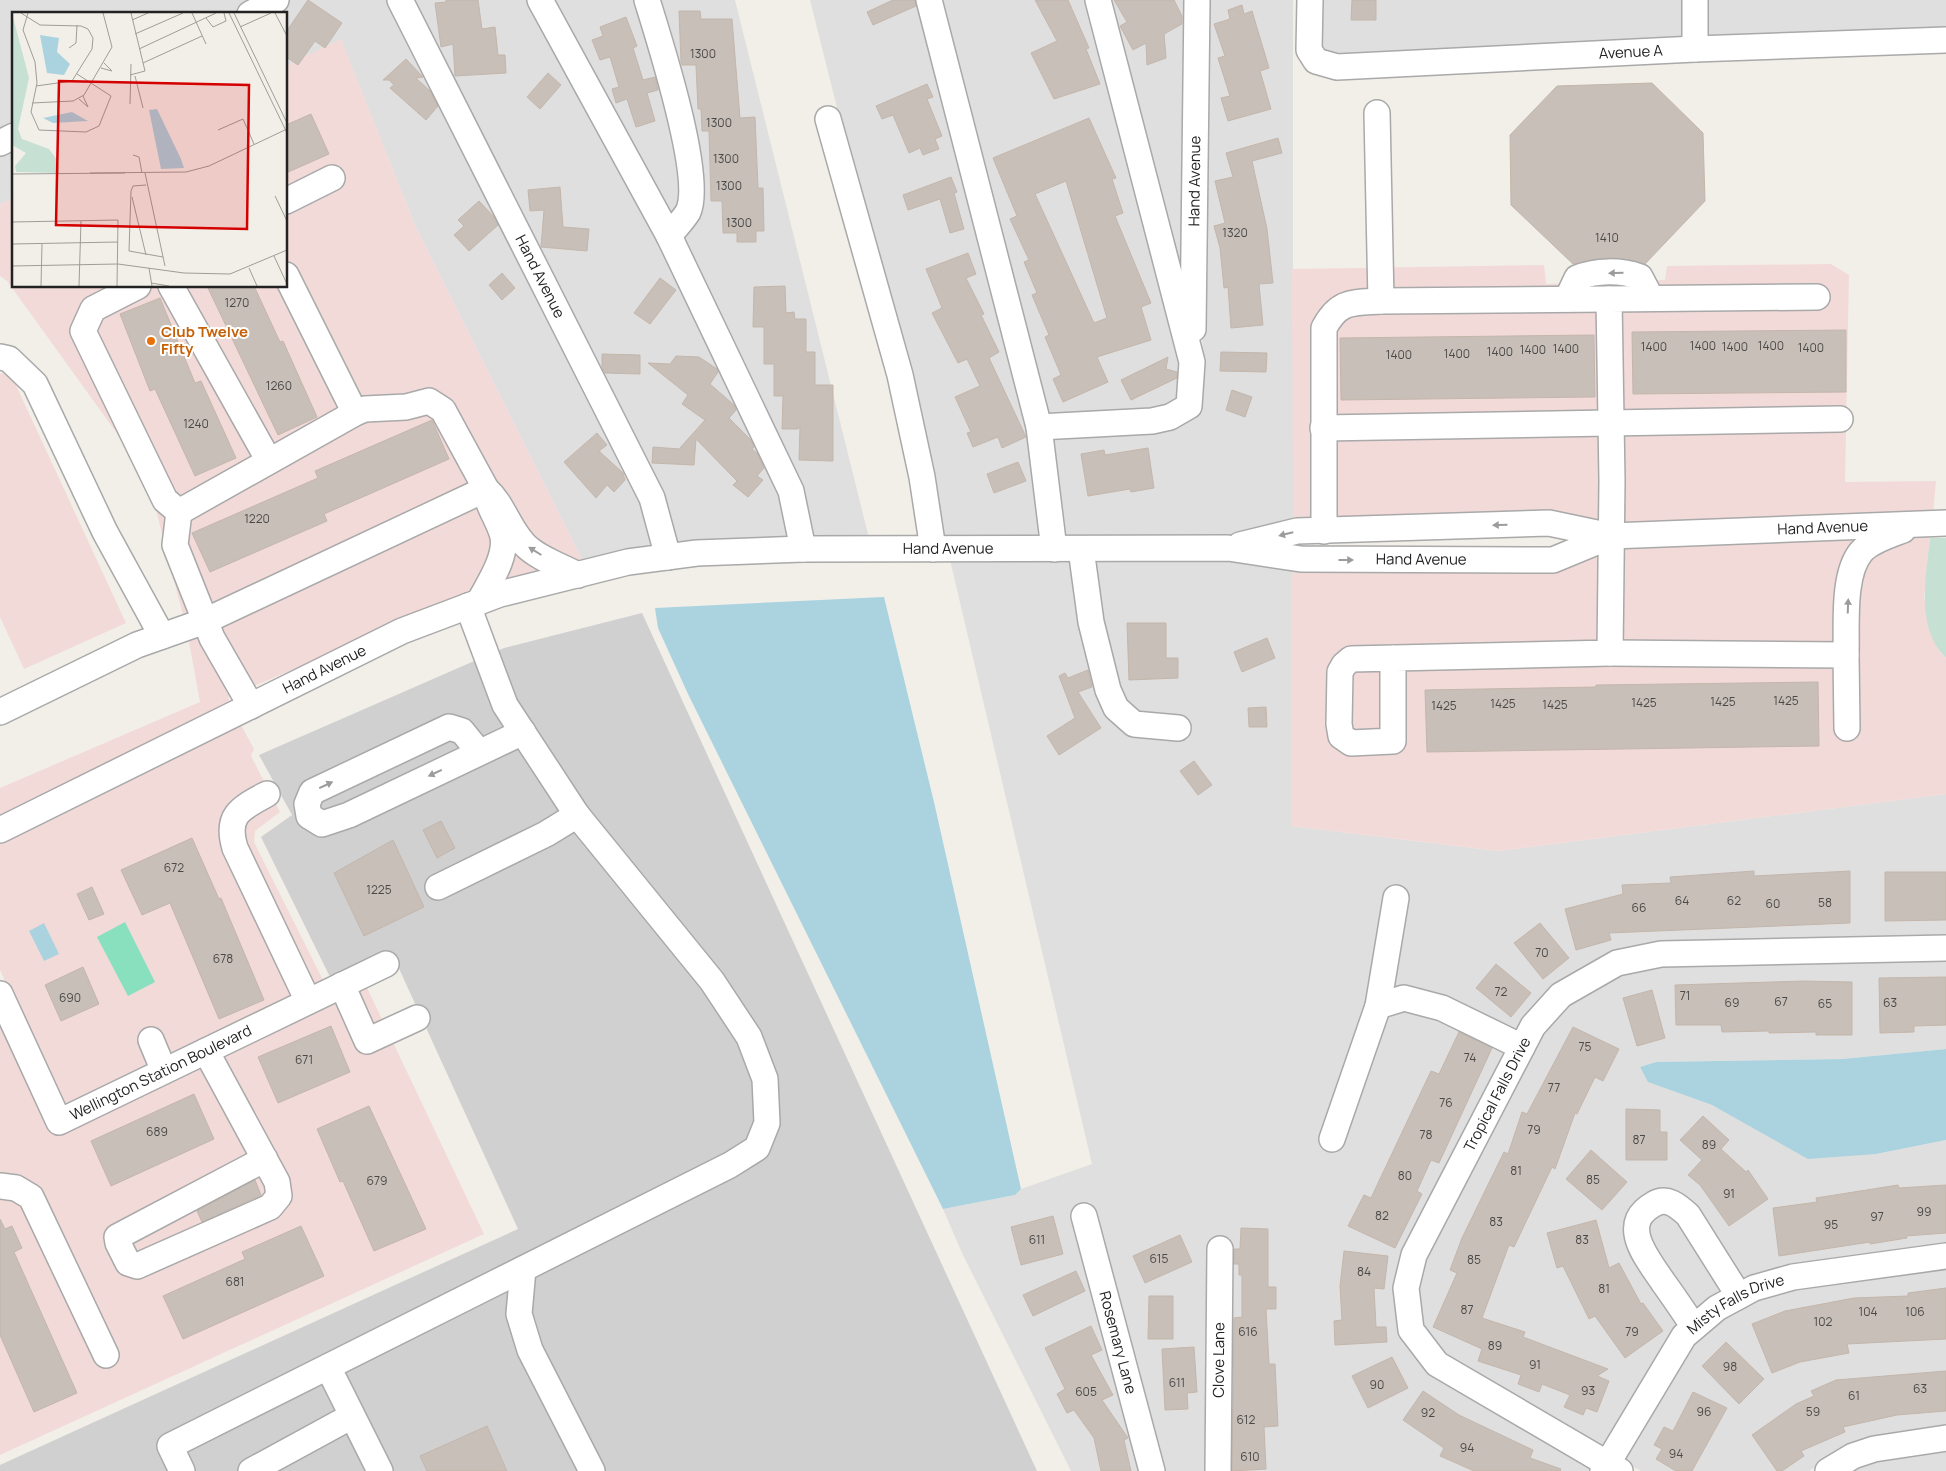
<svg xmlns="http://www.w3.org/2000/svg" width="1946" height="1471" font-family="Manrope,sans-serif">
<rect width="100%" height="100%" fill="#f2efe9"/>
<path fill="#e0dfdf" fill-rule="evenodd" d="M0,0H735L869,538L583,562L416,228L341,40L286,66V14H14V198L0,204Z
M810,0H919L1029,429L1043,539L945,538Z
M939,0H1088L1182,363L1180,399L1167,407L1151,410L1046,416Z
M1107,0H1187L1184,291Z
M1207,0H1293V521L1227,537L1062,539L1050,437L1174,427L1202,361Z
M1319,0H1686L1685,39L1338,56L1322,52L1319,47Z
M1705,0H1946V29L1705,38Z
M1220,559L1221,561L1228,559L1294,569L1291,583V826L1498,851L1946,794V937L1661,943L1557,985L1406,1250L1402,1332L1593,1468L1592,1471H1227L1230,1238H1211L1208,1471H1162L1090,1202L1072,1209L1142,1471H1071L962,1253L943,1209L1015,1195L1021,1189L1092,1164L950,560H1072L1098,692L1150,738L1187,740L1188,718L1137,713L1124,702L1101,620L1092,560ZM1388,886L1407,890L1385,1018L1367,1014Z
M1946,959V1049L1842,1059L1656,1062L1640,1067L1649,1082L1712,1105L1756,1128L1876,1154L1946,1140V1245L1713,1298L1604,1450L1442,1355L1420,1326L1416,1289L1423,1259L1540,1033L1567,1004L1620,974L1662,965Z
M1946,1267V1427L1848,1447L1809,1471H1641L1621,1460L1691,1344L1722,1317L1757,1298L1795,1288Z
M1946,1449V1471H1849L1876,1459Z"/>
<path fill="#f2dad9" d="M341,39L416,228L583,562L339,650L228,697L231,704L0,818V788L200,702L187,631L147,475L7,281L0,276V204L14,198V286H286V66Z
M1831,264L1849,275L1845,482L1936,481L1933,513L1610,525L1559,514L1558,512L1542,510L1541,512L1293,521L1292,269L1544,265L1546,284L1665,280L1667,266Z
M9,370L126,623L24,669L0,617V374Z
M1930,535L1924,598L1940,652L1946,658V794L1498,851L1291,826V583L1294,569L1546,571L1547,574L1562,571V568L1619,547Z
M240,723L254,749L251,755L253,760L280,812L255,831L254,842L326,986L361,975L484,1234L0,1455V1017L63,1108L0,970V842Z"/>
<path fill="#d0d0d0" d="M642,613L1037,1471H0V1465L518,1229L391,951L331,979L261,837L292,815L259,755L504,648Z"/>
<path fill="#c6e0d4" d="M1930,538H1946V658C1915,627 1926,577 1930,538Z"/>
<path fill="#88e0be" d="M125,922L155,982L128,996L97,937Z"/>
<path fill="#aad3df" d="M884,597L934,802L1021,1189L1015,1195L943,1209L688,694L658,628L655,608Z
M44,923L59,954L44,961L29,931Z
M1946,1049V1140L1876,1154L1808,1159L1712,1105L1648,1082L1640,1067L1656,1062L1842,1059Z"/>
<path fill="#c7bfb8" stroke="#c4b6ab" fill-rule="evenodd" d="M308,0L342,23L325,48L315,41L298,65L286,57V32Z
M446,0H478L482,29L495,27L498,55H505L506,73L455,76L453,44L441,47L435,3L446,2Z
M893,0H915L916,6L873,25L867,12Z
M1035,0H1068L1089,48L1086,49L1100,84L1054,99L1031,53L1057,41Z
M1114,0H1174L1182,16V24L1164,34L1166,58L1147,65L1146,43L1133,50L1120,26L1127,22Z
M1352,0H1376V20H1351Z
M1242,5L1244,14L1252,11L1269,68L1260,71L1271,109L1228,121L1221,98L1230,96L1218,58L1225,56L1214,24L1230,19L1228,10Z
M679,11H700L701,19H732L740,118L755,117L758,188H763L764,231H756V242H737V233H723L722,201H711L709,131H702L701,109H698L696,65H682L681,62Z
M626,17L637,46L633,48L643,80L655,77L658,90L647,93L655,121L636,127L627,99L616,103L612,89L619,87L610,57L600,60L592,40L603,36L600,27Z
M406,59L423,77L416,78L430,91L438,106L426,120L390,88L394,85L389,80H383Z
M548,73L561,85L540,109L527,97Z
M1652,83L1703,133L1705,201L1645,264L1609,258L1573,264L1511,205L1510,135L1557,86Z
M927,84L933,97L927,99L942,136L935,139L939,149L923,155L920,148L909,153L893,115L882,119L876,106Z
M311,114L329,154L286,173V125Z
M1089,118L1116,178L1112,179L1123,213L1115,216L1151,303L1141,307L1151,340L1097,357L1108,382L1063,402L1053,379L1061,375L1045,337L1049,335L1032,295L1037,293L1024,262L1029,260L1010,219L1017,216L993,158ZM1066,181L1107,318L1094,323L1035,194Z
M1278,138L1282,153L1252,161L1267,229L1273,283L1259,284L1263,325L1231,328L1228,287L1224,288L1220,248L1214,226L1225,223L1215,181L1233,177L1226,153Z
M951,177L957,192L954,193L964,229L950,233L940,199L908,210L903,195Z
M560,187L563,227L589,229L587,251L541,247L544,210L530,211L528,190Z
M479,201L494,217L498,225L469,251L454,235L464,226L458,220Z
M968,253L976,274L966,278L984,314L981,315L999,352L989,358L1026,437L1002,448L998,437L973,447L967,433L971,432L955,397L980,386L967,359L958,363L932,313L942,308L926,269Z
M502,273L515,288L502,300L489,285Z
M660,278L676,290L650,324L634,313Z
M207,286H254L280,342L283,341L317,417L278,435Z
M785,286L786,313L794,312L795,319H806V352H815V385H833V461L799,460L800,427L798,429H782L783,396H774V364H764V327H753L754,287Z
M160,298L195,383L201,381L236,458L195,476L155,389L150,391L120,314Z
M1846,330V392L1633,394L1632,332Z
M1594,335L1595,397L1341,400L1340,338Z
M1221,352L1267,353L1266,372L1220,371Z
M602,354L640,355V374L605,373L602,367Z
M676,356L699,357L717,369L718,372L710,384L734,405L736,410L729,418L751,440L754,447L752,449L757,453L764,468L757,476L763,480L748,497L733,485L737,481L696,439L694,465L652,463L653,447L679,449L705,420L682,404L688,395L648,363L670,364Z
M1168,357L1166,369L1177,372V378L1131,400L1121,380Z
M1232,390L1252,397L1245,417L1226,410Z
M432,420L449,459L324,514L327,521L210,572L192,533L318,478L315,471Z
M597,433L607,445L599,451L623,473L625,480L614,492L607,485L596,498L564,462Z
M1148,448L1154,488L1131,492L1130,489L1088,496L1081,454L1104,450L1105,455Z
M1018,462L1026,481L994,493L987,474Z
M1127,623H1166V658H1178V678L1129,680Z
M1267,638L1275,658L1242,672L1234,652Z
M1088,670L1092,687L1078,692L1101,728L1059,755L1047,736L1075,718L1059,676L1065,673L1068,678Z
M1818,682L1819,746L1427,752L1425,690L1596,687V685Z
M1266,707L1267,727H1249L1248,708Z
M1194,761L1212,785L1198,795L1180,771Z
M441,821L455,848L437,858L423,830Z
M192,838L219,899L221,898L264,1000L219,1019L170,903L142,915L121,870Z
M393,840L424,907L364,936L334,873Z
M1754,871V876L1850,871V923L1609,933L1611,940L1576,950L1565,909L1623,894L1622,885L1671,883L1670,877Z
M1885,872H1946V920L1885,921Z
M92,887L104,914L89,920L77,894Z
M1540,923L1569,958L1543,979L1514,943Z
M1496,964L1531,993L1511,1017L1476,988Z
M83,967L99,1004L61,1021L45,985Z
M1946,977V1025L1914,1026V1032L1880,1033L1879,978Z
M1804,981L1852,982V1035H1816V1032L1769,1033V1031L1722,1032L1721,1025H1676L1675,985Z
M1652,990L1665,1038L1637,1046L1623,998Z
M331,1026L350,1072L278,1103L258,1057Z
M1573,1027L1619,1049L1603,1081L1595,1077L1577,1114L1575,1113L1555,1169L1552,1167L1514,1247L1509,1245L1482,1318L1525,1332L1523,1337L1608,1369L1597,1376L1609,1381L1597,1412L1586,1408L1583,1415L1564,1407L1570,1395L1542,1384L1539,1392L1518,1384L1521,1375L1478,1361L1482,1349L1433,1327L1457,1273L1450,1270L1462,1238L1504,1152L1508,1154L1522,1112L1527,1114Z
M1459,1032L1492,1048L1439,1163L1431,1160L1417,1191L1422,1194L1395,1248L1348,1226L1364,1195L1371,1198L1431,1071L1439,1074Z
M194,1094L214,1139L111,1186L91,1141Z
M369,1106L426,1229L374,1251L343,1181L340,1182L317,1129Z
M1626,1109L1660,1110V1132H1667V1160H1626Z
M1703,1116L1729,1140L1721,1149L1746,1172L1748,1170L1768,1199L1729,1226L1700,1185L1688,1175L1702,1160L1680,1140Z
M1591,1150L1627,1182L1602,1210L1566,1179Z
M255,1180L261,1195L202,1222L197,1211Z
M1898,1185L1899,1188L1946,1185V1233L1906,1236L1907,1238L1870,1244V1242L1779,1256L1773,1208L1817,1202L1816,1198Z
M1053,1216L1063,1254L1021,1265L1011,1227Z
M0,1219L5,1229L12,1226L22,1248L14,1252L77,1393L34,1412L0,1335Z
M1596,1220L1609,1268L1619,1263L1641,1304L1643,1303L1663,1331L1625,1358L1595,1316L1589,1319L1563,1266L1557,1268L1547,1233Z
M301,1226L324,1276L183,1339L163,1296L245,1259L242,1252Z
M1241,1228L1268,1229V1287H1276V1309H1266L1269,1364H1275L1278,1426L1264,1427L1266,1469L1232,1471L1234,1318L1242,1317V1275H1239V1264H1234V1249H1240Z
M1180,1235L1192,1262L1145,1283L1133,1256Z
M1344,1251L1388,1256L1384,1289L1374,1288L1376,1327H1386L1387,1342L1335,1345L1334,1321L1342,1320L1340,1286Z
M1076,1271L1085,1291L1033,1316L1023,1295Z
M1946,1288V1339L1847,1344L1849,1353L1800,1362L1772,1373L1752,1324L1785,1311L1854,1298L1908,1296V1293Z
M1149,1296H1173V1339H1148Z
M1091,1326L1102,1350L1091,1355L1113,1395L1102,1400L1128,1438L1124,1440L1131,1471H1101L1094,1438L1074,1410L1067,1413L1057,1394L1065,1389L1045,1348Z
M1726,1342L1764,1379L1739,1404L1702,1366Z
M1194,1347L1197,1392L1187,1393L1188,1409L1165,1410L1162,1349Z
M1392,1357L1408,1388L1368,1408L1352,1376Z
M1946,1371V1411L1897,1415L1843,1427L1845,1432L1801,1451L1804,1456L1782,1471H1777L1752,1435L1796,1404L1814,1396L1811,1391L1836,1380Z
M1423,1391L1459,1415L1533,1450L1530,1458L1561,1469L1560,1471H1474L1440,1456L1444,1448L1403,1420Z
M1693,1392L1727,1408L1692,1471H1676L1656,1459L1662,1449L1654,1445L1664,1427L1673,1431Z
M487,1426L507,1471H427L420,1456Z"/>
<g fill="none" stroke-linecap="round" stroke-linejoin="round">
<g stroke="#a9a9a9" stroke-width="28">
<g id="minor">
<path id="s1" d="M400,0L652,498L668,557"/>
<path d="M540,0L669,236L791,491L803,549"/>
<path d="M647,0C659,39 704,178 688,212C683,220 675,228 669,236"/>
<path d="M929,0L1039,427L1054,549"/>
<path id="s2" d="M1310,0L1309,50L1316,61L1337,67L1695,49L1946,40"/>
<path d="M250,14L276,0"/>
<path d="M1695,49V0"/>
<path d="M1377,113L1381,301L1609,299"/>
<path d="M828,119L900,375L922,477L933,549"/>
<path d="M0,143L14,136"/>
<path d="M286,201L332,178"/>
<path d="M138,286L93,309L83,331L165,500L179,512L175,545L212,638L251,706"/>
<path d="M171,286L269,461"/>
<path d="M1567,299L1577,278C1596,270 1621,270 1640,277L1651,298"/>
<path id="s3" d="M1193,329L1197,0"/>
<path d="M0,357L9,359L35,384L105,532L162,636"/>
<path d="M1039,427L1152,421L1170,417L1189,406L1192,362L1098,0"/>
<path d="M1323,428L1840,419"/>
<path d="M179,512L355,413"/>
<path d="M1324,531V328C1339,300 1352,303 1381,301"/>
<path id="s4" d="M1240,545L1297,531L1549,523L1611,536L1946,523"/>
<path d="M1081,549L1091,622L1108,690L1116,708L1134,724L1178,728"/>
<path d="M479,602C489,583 509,554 502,533C497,517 487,506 486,489C503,504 508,527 524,544C537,558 561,566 578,575"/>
<path d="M1610,653L1846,655L1847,728"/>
<path d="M1846,655C1847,626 1842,575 1861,552C1870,541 1890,535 1903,530"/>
<path d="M1393,658V741L1351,743L1341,736L1339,724L1340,672L1344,665L1351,659L1610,653L1612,481L1609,299L1817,297"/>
<path d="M0,712L137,645L205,621L486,489L443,410L429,401L406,407L365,409L355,413L286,275"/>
<path d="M479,752L462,731L449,727L312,792L307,804L309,816L322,824L349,815L523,732"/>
<path d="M267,794C241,808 225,815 235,848L308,1001"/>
<path id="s5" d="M0,830L402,631L500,594L628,562L697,553L803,549L1228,548L1301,559L1553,560L1611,536"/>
<path d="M438,887L546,834L577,815"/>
<path d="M342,985L367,1041L417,1018"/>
<path id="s6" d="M0,994L59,1122L386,964"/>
<path d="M1378,1006L1396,898"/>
<path d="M151,1040L164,1071"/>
<path d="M206,1051L277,1182L279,1196L270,1207L137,1266L128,1263L118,1243L117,1237L265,1159"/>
<path d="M1332,1139L1378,1006L1404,998L1442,1008L1522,1047"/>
<path d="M0,1186L16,1188L31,1197L106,1355"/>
<path id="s7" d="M1084,1216L1152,1471"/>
<path d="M523,1269L519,1314L530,1350L592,1471"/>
<path d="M1694,1327C1684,1312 1674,1297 1663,1282C1648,1259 1617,1224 1654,1204C1667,1196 1678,1206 1688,1215L1739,1296"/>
<path d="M328,1367L380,1471"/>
<path d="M182,1471L170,1446L730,1165L757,1148L767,1123L765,1079L749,1037L712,981L577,815L505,705L468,606"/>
<path d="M251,1471L352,1416"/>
<path id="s8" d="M1218,1471L1220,1249"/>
<path id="s9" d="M1603,1471L1684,1336L1717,1308L1754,1288L1793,1277L1946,1256"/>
<path id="s10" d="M1620,1471L1437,1364L1411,1330L1406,1288L1414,1255L1533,1026L1561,995L1617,963L1661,954L1946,948"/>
<path d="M1828,1471L1853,1456L1874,1449L1946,1438"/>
</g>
</g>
<use href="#minor" stroke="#fff" stroke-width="25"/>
</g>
<defs><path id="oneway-solid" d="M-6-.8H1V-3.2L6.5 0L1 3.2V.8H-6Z" transform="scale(1.25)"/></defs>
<g fill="#9c9c9c">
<use href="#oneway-solid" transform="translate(1616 273) rotate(179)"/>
<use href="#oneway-solid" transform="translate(1500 525) rotate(178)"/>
<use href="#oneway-solid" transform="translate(1286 534) rotate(166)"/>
<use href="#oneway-solid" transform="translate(535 551) rotate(-148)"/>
<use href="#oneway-solid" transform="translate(1346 560)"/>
<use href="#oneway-solid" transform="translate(1848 606) rotate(-88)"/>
<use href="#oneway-solid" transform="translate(435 773) rotate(155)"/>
<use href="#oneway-solid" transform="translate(326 785) rotate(-25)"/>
</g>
<circle fill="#e8710a" stroke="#fff" stroke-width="2" cx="151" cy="341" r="5"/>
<g text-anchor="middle" stroke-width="4" stroke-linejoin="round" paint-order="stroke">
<g font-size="12" fill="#4b4948">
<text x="703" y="58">1300</text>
<text x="719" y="127">1300</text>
<text x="726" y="163">1300</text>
<text x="729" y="190">1300</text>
<text x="739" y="227">1300</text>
<text x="1235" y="237">1320</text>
<text x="1607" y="242">1410</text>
<text x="237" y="307">1270</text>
<text x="1703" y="350">1400</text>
<text x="1771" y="350">1400</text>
<text x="1654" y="351">1400</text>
<text x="1735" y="351">1400</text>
<text x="1811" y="352">1400</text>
<text x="1566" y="353">1400</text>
<text x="1533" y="354">1400</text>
<text x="1500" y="356">1400</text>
<text x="1457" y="358">1400</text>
<text x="1399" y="359">1400</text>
<text x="279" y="390">1260</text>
<text x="196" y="428">1240</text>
<text x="257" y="523">1220</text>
<text x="1786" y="705">1425</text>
<text x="1723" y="706">1425</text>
<text x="1644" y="707">1425</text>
<text x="1503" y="708">1425</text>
<text x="1555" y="709">1425</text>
<text x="1444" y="710">1425</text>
<text x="174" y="872">672</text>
<text x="379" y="894">1225</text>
<text x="1682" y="905">64</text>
<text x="1734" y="905">62</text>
<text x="1825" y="907">58</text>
<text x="1773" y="908">60</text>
<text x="1639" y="912">66</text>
<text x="1542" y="957">70</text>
<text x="223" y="963">678</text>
<text x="1501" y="996">72</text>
<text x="1685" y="1000">71</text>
<text x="70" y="1002">690</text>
<text x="1781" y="1006">67</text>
<text x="1732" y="1007">69</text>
<text x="1890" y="1007">63</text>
<text x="1825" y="1008">65</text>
<text x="1585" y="1051">75</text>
<text x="1470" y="1062">74</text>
<text x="304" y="1064">671</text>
<text x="1554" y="1092">77</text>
<text x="1446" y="1107">76</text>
<text x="1534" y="1134">79</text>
<text x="157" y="1136">689</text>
<text x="1426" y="1139">78</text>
<text x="1639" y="1144">87</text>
<text x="1709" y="1149">89</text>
<text x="1516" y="1175">81</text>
<text x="1405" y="1180">80</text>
<text x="1593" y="1184">85</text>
<text x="377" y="1185">679</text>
<text x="1729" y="1198">91</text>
<text x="1924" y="1216">99</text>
<text x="1382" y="1220">82</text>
<text x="1877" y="1221">97</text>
<text x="1496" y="1226">83</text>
<text x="1831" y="1229">95</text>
<text x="1037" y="1244">611</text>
<text x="1582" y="1244">83</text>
<text x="1159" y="1263">615</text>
<text x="1474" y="1264">85</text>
<text x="1364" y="1276">84</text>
<text x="235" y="1286">681</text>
<text x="1604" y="1293">81</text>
<text x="1467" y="1314">87</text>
<text x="1868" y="1316">104</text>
<text x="1915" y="1316">106</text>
<text x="1823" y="1326">102</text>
<text x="1248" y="1336">616</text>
<text x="1632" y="1336">79</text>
<text x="1495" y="1350">89</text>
<text x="1535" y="1369">91</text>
<text x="1730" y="1371">98</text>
<text x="1177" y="1387">611</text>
<text x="1377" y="1389">90</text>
<text x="1920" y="1393">63</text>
<text x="1588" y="1395">93</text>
<text x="1086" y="1396">605</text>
<text x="1854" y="1400">61</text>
<text x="1704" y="1416">96</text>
<text x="1813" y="1416">59</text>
<text x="1428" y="1417">92</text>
<text x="1246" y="1424">612</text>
<text x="1467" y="1452">94</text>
<text x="1676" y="1458">94</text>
<text x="1250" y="1461">610</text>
</g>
<g font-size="15" fill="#222" stroke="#fff">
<text dy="5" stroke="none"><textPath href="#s2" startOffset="379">Avenue A</textPath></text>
<text dy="5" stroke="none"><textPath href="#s3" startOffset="148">Hand Avenue</textPath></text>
<text dy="5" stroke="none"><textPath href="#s1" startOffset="310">Hand Avenue</textPath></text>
<text dy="5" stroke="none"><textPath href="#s4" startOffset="586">Hand Avenue</textPath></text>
<text dy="5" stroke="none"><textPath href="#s5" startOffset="1006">Hand Avenue</textPath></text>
<text dy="5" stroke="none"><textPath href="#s5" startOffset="1480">Hand Avenue</textPath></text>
<text dy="5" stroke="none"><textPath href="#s5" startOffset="362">Hand Avenue</textPath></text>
<text dy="5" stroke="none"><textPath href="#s6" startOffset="254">Wellington Station Boulevard</textPath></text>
<text dy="5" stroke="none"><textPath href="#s10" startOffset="512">Tropical Falls Drive</textPath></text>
<text dy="5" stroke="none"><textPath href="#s9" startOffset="219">Misty Falls Drive</textPath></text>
<text dy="5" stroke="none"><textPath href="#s7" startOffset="131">Rosemary Lane</textPath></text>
<text dy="5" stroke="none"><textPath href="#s8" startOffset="111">Clove Lane</textPath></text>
</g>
<g font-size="15" font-weight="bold" fill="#c56008" stroke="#fff" text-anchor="start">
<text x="161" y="337">Club Twelve<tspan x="161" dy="17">Fifty</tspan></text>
</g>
</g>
<g transform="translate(12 12)">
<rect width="275" height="275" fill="#f2efe9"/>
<path d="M0,1L17,66L6,117L10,127L37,137L46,149L47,161L4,160L3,154L14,141L0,133Z" fill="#c6e0d4"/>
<path d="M28,23L47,26L45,40L58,52L52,63L35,61ZM145,97L169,147L172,156L149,157L137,98ZM60,100L76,109L41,111L31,106Z" fill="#aad3df"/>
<path fill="none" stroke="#9f9d99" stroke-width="1" d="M9,1L28,13L69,14L76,17L81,26L80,37L60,69L24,74M16,1L11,18L23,50L25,71L19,100L27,118L74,120L87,114L99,84L65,62M180,1L194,32M217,1L275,121M222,1L275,111M263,1L275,24M194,6L201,15L214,9L212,1M120,8L136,1M228,15L259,1M123,22L171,1M57,36L64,31L65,13M127,37L204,1M131,51L190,24M89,56L100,59L92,51M118,63L133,59L119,1M123,64L131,96M67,87L76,95L71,84M20,91L61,89L72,83L100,35L91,1M118,92L119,52M206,118L231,107L242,132M121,143L127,145L130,161M78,161L174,160L197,154L275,117M133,161L153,254M0,162L113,161M119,179L117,239L151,245M119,179L121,174L134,173M263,184L275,209M120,185L134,243M0,210L106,208L105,274M0,232L106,230M262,244L275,272M0,254L106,252L172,261L218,262L275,238M137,256L140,274M237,256L245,274M139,271L157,274M29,274L30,232M67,274L69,209"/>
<path fill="#d40000" fill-opacity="0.15" stroke="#d40000" stroke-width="2.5" d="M47,69L237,73L235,217L44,213Z"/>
<rect width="275" height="275" fill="none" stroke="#222" stroke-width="2.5"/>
</g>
</svg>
